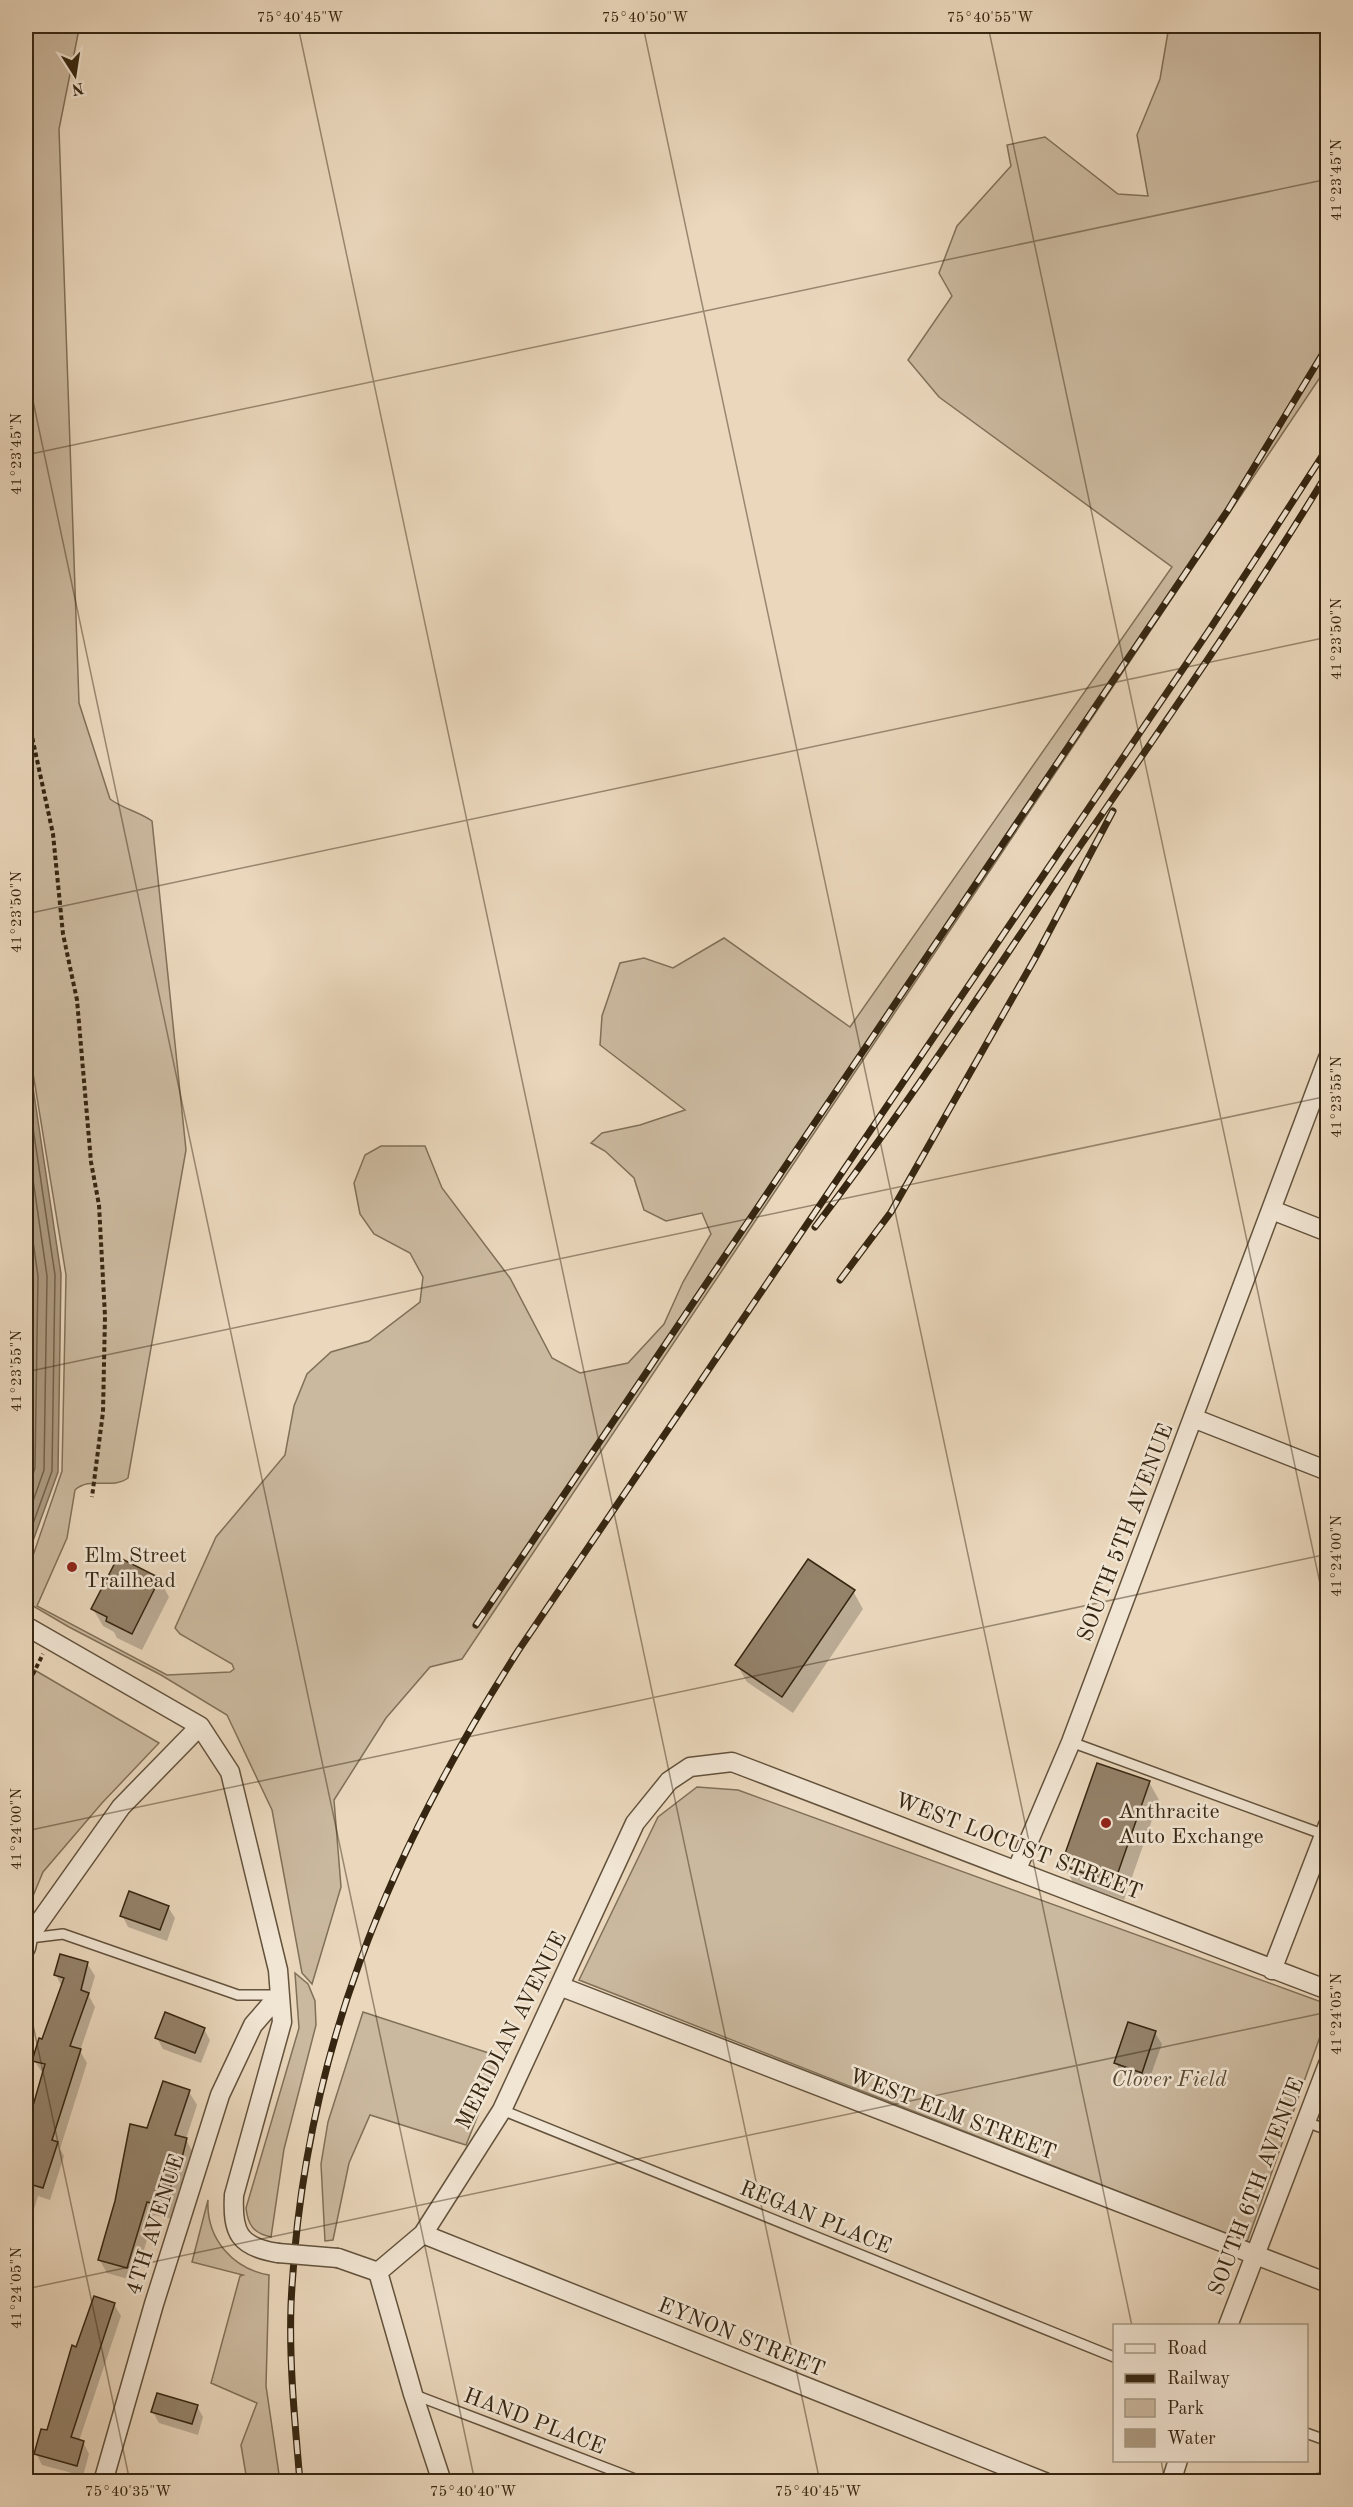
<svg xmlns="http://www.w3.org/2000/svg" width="1353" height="2507" font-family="'Old Standard TT',serif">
<rect width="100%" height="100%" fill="#ead7bc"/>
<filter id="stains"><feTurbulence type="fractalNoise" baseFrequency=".00333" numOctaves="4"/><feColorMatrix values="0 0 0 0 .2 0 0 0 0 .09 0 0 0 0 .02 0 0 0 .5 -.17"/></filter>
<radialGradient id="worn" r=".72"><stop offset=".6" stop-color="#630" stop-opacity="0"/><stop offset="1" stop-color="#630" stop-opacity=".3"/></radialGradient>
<path fill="#cbb99f" stroke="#807058" stroke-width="1.5" d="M26,26H83L79,29L59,129L79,703L110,799C123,809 138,811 152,821L186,1150L128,1478C112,1490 90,1476 75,1490L67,1538L37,1606L167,1675L230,1672L234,1669L232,1664L180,1634L175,1628L216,1537L285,1455L294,1406L307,1374L331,1352L369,1341L420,1302L423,1277L410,1253L374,1234L360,1214L354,1183L365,1155L381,1146H425L442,1188L510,1278L552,1358L580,1373L628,1363L664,1324L683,1282L711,1234L702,1213L666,1221L644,1210L634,1178L605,1151L591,1143L602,1133L640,1125L685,1110L600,1045L602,1016L620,963L644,958L673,968L724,938L850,1027L1172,567L939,397L908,360L952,296L939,273L957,226L1011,166L1007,145L1045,137L1118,194L1148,196L1137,135L1160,79L1169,26H1327V367L462,1659L430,1667L386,1718L334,1800L341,1887L312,1984L302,1973L272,1810L227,1715L161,1675L69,1627L33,1606L26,1597V1576L62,1471L66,1275L26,1030Z
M26,1665L159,1743L102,1803L43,1872L26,1913Z
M697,1787L738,1790L1327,2004V2017L1247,2242L579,1980L658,1817Z
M295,1973L308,1984L315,2001L316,2025L284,2149L271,2237C254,2233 248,2226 246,2208L299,2028Z
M363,2012L501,2057L466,2145L370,2115L349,2163L333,2240L325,2241L321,2164L328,2122Z
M208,2200C206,2240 234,2269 269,2275L266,2386L280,2481H247L241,2445L257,2403L211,2383L240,2276L243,2275L192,2262Z"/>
<path fill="#ad9b82" stroke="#7d6c55" stroke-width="1.5" d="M26,1041L61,1274L58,1472L26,1560Z"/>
<path fill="#0003" d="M159,1579L169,1597L142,1650L117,1638L114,1632L103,1626L93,1609Z
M853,1591L863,1609L793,1713L747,1682L737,1665Z
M1149,1782L1159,1800L1124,1900L1073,1882L1063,1865Z
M168,1907L175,1918L167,1941L128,1927L122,1915Z
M87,1963L95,1976L89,1996L95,2007L80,2051L87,2063L60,2149L64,2156L50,2200L38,2196L27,2232L26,2135L43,2074L34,2060L62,1987L56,1975Z
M204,2029L210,2040L201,2063L163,2049L157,2038Z
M1155,2033L1162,2044L1148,2083L1122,2074L1116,2063Z
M189,2092L197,2105L186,2139L193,2153L186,2183L182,2182L173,2219L154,2215L135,2281L107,2273L99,2259L117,2202L148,2130Z
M114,2304L121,2316L79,2441L83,2442L89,2454L83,2476L42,2465L36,2453L48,2432L77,2348Z
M197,2406L203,2417L198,2435L159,2423L153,2412Z
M127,2478L144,2482H127Z"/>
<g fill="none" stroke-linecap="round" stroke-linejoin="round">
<path stroke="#72604a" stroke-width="1.5" d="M26,1081L55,1275L52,1471L26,1543
M26,1131L47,1276L44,1470L26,1521
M26,1192L38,1276L35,1468L26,1495"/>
</g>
<path fill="#94826a" stroke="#362611" stroke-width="1.5" d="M118,1557L160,1578L132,1634L106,1621L107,1617L91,1609Z
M808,1559L855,1590L782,1697L735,1665Z
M1097,1763L1150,1781L1114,1884L1061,1865Z
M129,1891L169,1906L160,1930L120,1916Z
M60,1954L88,1962L81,1990L89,1993L70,2046L81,2049L52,2140L58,2142L43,2188L26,2183V2130L45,2064L32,2061L39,2038L42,2039L64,1978L54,1975Z
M165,2012L205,2028L195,2053L155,2038Z
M1128,2022L1156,2031L1142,2073L1114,2063Z
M163,2081L190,2090L175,2135L187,2138L179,2170L175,2169L166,2207L147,2202L127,2268L98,2260L115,2201L130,2124L147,2128Z
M94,2296L115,2303L71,2437L84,2441L77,2466L34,2454L41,2429L47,2430L72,2345L76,2347Z
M157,2393L198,2405L192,2424L151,2412Z"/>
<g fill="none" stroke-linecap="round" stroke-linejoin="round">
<g stroke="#63523c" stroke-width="12">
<path id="service" d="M1071,1742L1325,1835
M30,1938L63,1934L238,1995H279
M502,2110L1114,2357
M1306,2122L1328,2130
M415,2395L643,2482
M1306,2433L1328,2441"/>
</g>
<g stroke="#63523c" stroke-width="21">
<path id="minor" d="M1272,1210L1328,1232
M1193,1418L1328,1471
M26,1626L200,1726L230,1772L278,1970L282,2022L234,2195C232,2233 239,2247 278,2253
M1017,1869L1071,1742L1328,1058
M26,1948L28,1938L121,1807L200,1726
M1272,1970L1328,1825
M562,1987L1328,2283
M423,2234L1045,2482
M338,2258L378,2272
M378,2272L423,2234L502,2110L635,1823L669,1781L690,1767L732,1762L753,1770L1328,1990
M378,2272L413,2394L442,2482
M1228,2326L1328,2064
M103,2482L154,2304L220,2095L253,2025L279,1995
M1171,2482L1178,2460"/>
</g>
<path stroke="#362611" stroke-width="4" stroke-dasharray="4.5 3" stroke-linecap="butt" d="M26,686L28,718L53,834L63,934L77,1000L91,1162L99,1205L105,1316L103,1412L92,1497
M26,1688L43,1654"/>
<use href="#service" stroke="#f1e5d3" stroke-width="9"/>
<use href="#minor" stroke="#f1e5d3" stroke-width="18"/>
<g stroke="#362611" stroke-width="7">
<path id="rail" d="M815,1227C905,1109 986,985 1069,862C1157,734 1247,606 1328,472
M840,1280L891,1212L1034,960L1113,811
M476,1625L1228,510L1328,345
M300,2482C295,2423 289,2364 291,2305C302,2059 387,1856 518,1651L1210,629L1328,447"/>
</g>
<use href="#rail" stroke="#f1e5d3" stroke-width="4.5" stroke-dasharray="14" stroke-linecap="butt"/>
<g stroke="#63523c" stroke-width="21" stroke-linecap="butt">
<path id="minor-bridge" d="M278,2253L338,2258"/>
</g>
<use href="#minor-bridge" stroke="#f1e5d3" stroke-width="18"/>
</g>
<path fill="none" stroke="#362611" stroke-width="1.5" stroke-opacity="0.45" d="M298,26L820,2482M643,26L1132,2326M988,26L1328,1621M26,368L475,2482M26,455L1328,179M26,914L1328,637M26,1372L1328,1096M26,1831L1328,1554M26,1992L130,2482M26,2289L1328,2012M1161,2460L1165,2482M1277,2482L1328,2471"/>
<g fill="#8f2418" stroke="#f1e5d3" stroke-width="2">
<circle cx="72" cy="1567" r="6"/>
<circle cx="1106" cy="1823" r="6"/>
</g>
<g text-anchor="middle" stroke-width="5" stroke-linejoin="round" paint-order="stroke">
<g font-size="22" fill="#362611" stroke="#f1e5d3">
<text transform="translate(1124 1532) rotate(-69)" y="8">SOUTH 5TH AVENUE</text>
<text transform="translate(1019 1845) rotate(21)" y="8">WEST LOCUST STREET</text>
<text transform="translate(510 2030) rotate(-63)" y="8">MERIDIAN AVENUE</text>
<text transform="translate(953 2113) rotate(21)" y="8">WEST ELM STREET</text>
<text transform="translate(1255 2186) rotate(-69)" y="8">SOUTH 6TH AVENUE</text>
<text transform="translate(816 2216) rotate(22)" y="8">REGAN PLACE</text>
<text transform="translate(154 2224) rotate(-72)" y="8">4TH AVENUE</text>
<text transform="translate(742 2336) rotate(22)" y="8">EYNON STREET</text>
<text transform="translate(535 2420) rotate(21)" y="8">HAND PLACE</text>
</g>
<g font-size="22" fill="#362611" stroke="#f1e5d3" text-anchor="start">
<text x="84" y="1562">Elm Street<tspan x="84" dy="25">Trailhead</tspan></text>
<text x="1118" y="1818">Anthracite<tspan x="1118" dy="25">Auto Exchange</tspan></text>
</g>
<g font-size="22" font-style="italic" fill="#5b4b34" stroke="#f1e5d3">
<text x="1169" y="2086">Clover Field</text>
</g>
</g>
<rect width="1353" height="2507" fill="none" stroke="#ead7bc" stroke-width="66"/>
<rect x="1113" y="2324" width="195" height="138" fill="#f1e5d3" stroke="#a69985" stroke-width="1.5"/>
<rect x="1125" y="2344" width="30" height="9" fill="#f1e5d3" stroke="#a69985" stroke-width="1.5"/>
<text x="1167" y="2354" font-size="18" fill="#362611">Road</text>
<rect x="1125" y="2374" width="30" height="9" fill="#362611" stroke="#a69985" stroke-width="1.5"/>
<text x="1167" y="2384" font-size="18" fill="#362611">Railway</text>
<rect x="1125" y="2399" width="30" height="18" fill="#cbb99f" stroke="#a69985" stroke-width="1.5"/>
<text x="1167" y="2414" font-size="18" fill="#362611">Park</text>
<rect x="1125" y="2429" width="30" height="18" fill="#ad9b82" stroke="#a69985" stroke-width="1.5"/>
<text x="1167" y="2444" font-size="18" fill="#362611">Water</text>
<g transform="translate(75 75) rotate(168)" stroke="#f1e5d3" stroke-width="4.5" paint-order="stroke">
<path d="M0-4.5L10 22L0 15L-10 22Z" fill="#362611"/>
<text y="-9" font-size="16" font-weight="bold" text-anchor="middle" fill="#362611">N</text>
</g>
<rect x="33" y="33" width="1287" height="2441" fill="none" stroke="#362611" stroke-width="2"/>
<g font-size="15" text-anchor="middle" fill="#362611">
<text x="300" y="22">75°40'45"W</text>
<text x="645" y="22">75°40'50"W</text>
<text x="990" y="22">75°40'55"W</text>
<text transform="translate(1336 180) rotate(-90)" y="5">41°23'45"N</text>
<text transform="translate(16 454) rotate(-90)" y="5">41°23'45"N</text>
<text transform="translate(1336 639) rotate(-90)" y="5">41°23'50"N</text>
<text transform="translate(16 912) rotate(-90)" y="5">41°23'50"N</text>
<text transform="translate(1336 1097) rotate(-90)" y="5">41°23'55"N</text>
<text transform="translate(16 1371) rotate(-90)" y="5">41°23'55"N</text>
<text transform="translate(1336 1556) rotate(-90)" y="5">41°24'00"N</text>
<text transform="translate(16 1829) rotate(-90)" y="5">41°24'00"N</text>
<text transform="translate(1336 2014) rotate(-90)" y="5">41°24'05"N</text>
<text transform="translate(16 2288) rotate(-90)" y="5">41°24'05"N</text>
<text x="128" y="2496">75°40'35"W</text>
<text x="473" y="2496">75°40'40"W</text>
<text x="818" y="2496">75°40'45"W</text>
</g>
<rect width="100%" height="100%" filter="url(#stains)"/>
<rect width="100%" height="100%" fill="url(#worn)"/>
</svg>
